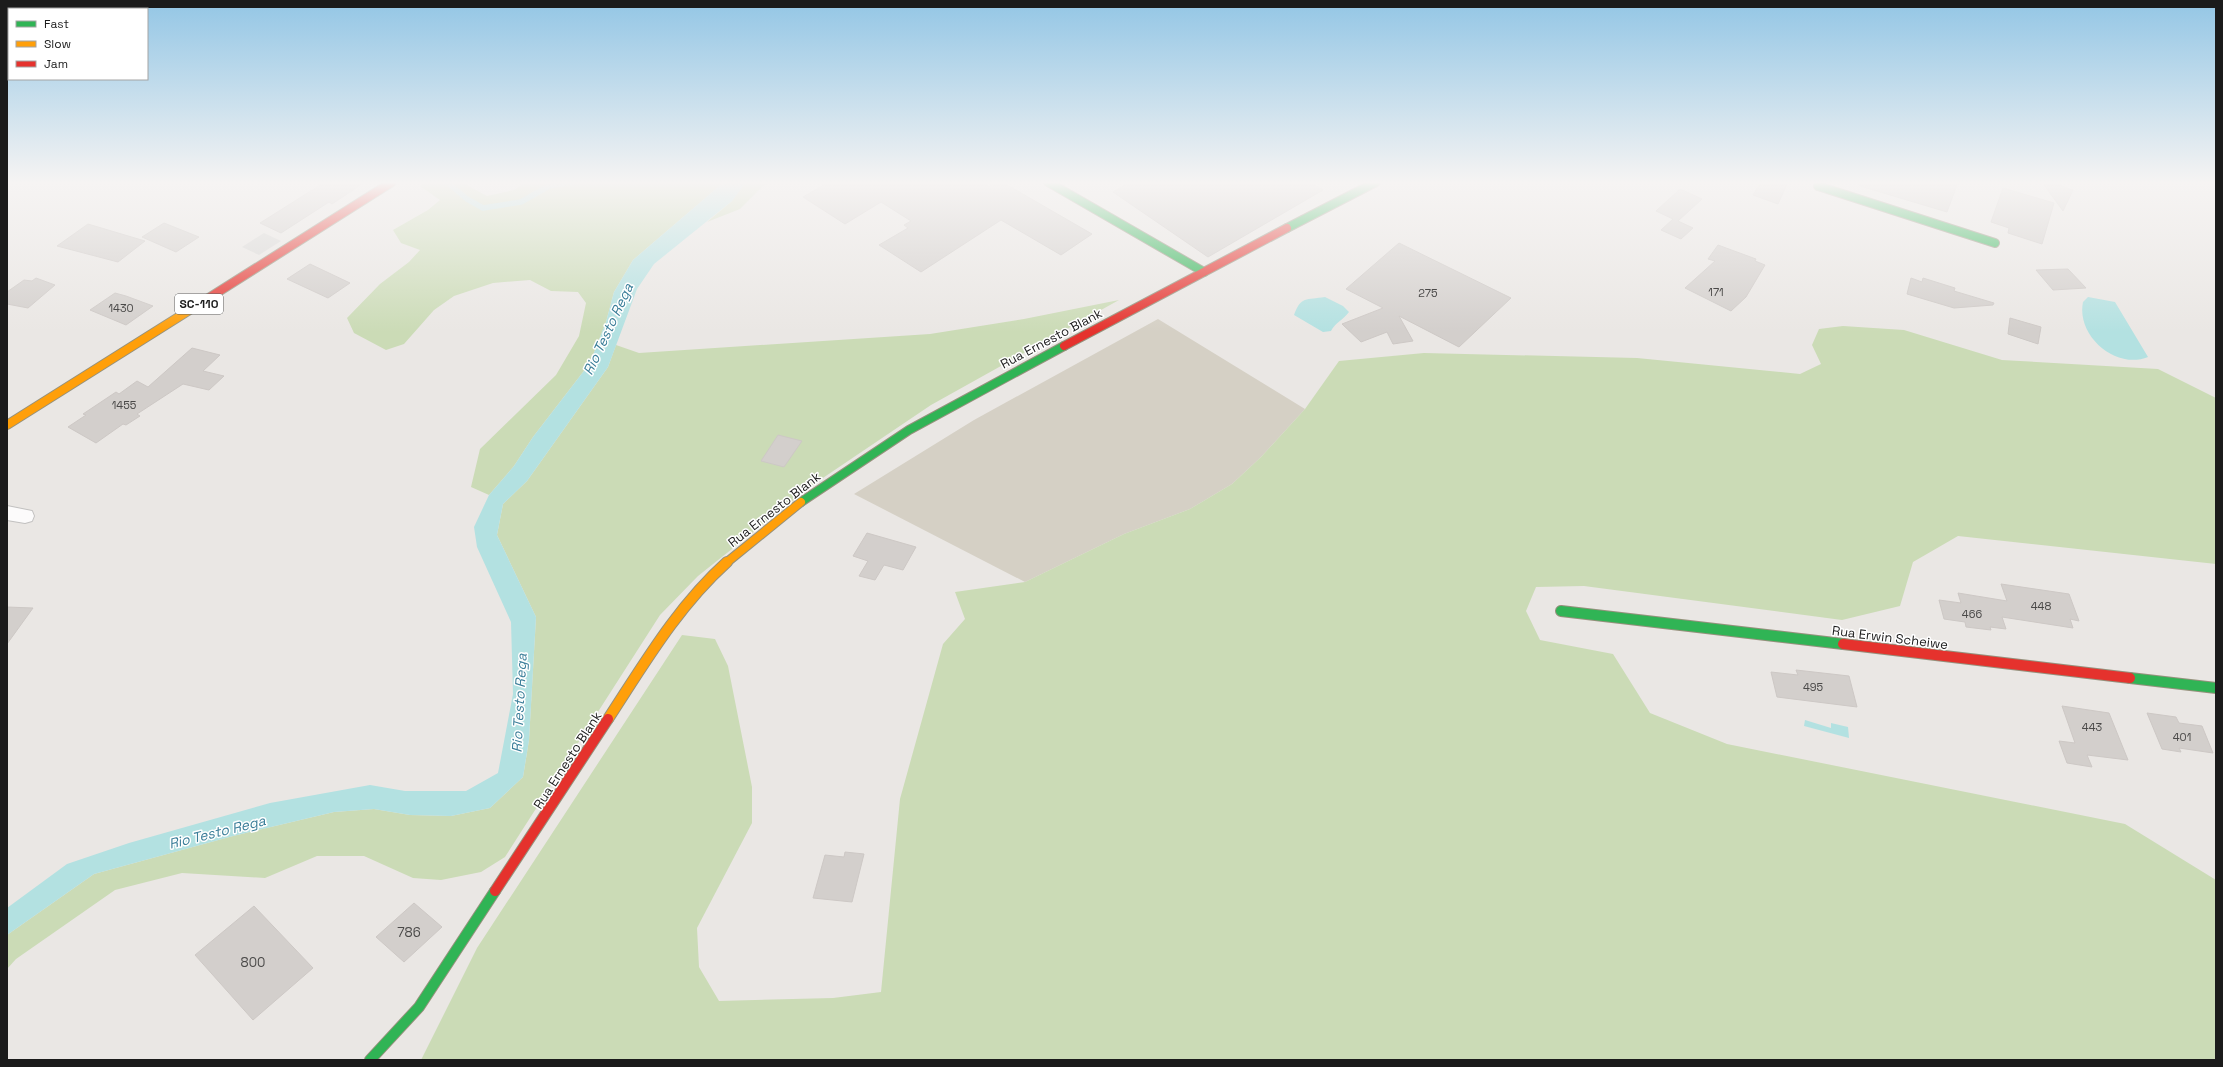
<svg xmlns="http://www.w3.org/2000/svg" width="2223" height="1067" font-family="'Space Grotesk',sans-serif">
<rect width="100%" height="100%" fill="#eae7e4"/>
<path fill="#d5d0c5" d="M1158,319L1305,409L1261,457L1232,484L1190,509L1124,534L1025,582L854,494L974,420Z"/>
<path fill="#cbdbb6" d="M423,182H461L487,196L514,190L526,182H724L633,260L614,292L606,322L590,363L533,437L514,466L489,495L471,487L480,449L556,375L579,336L586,303L578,292L551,291L530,280L493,283L454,296L434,310L404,344L386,350L354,333L347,318L380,284L409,262L420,250L401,243L393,230L428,210L440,200L420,186Z
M746,182H767L740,209L707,222L732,201Z
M1119,300L931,405L811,486L698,576L660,615L505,857L481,872L441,880L413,878L364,856H317L265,878L182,873L115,890L16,959L7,969V935L94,874L233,836L334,812L374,809L410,815L451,816L490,808L523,777L529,740L536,617L497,535L503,504L527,481L608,367L616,345L639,353L930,334L1024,319Z
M1843,326L1904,330L2002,360L2158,369L2216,398V564L1958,536L1913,562L1900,606L1842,620L1584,586L1536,587L1526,611L1540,640L1613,654L1650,713L1727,744L2125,824L2216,880V1060H421L477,948L682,635L715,639L728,666L752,787V823L697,928L699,967L719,1001L833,998L881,992L900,799L943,644L965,619L955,592L1025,582L1124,534L1190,509L1232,484L1261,457L1305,409L1339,361L1424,353L1637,358L1800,374L1821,364L1812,345L1819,329Z"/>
<path fill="#d8d7d5" d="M264,233L281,241L259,255L242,247Z"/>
<path fill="#b3e1e1" d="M724,182H746L732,201L654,264L637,289L608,367L527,481L503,504L497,535L536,617L529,740L523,777L490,808L451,816L410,815L374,809L334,812L233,836L94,874L7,935V908L67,864L129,843L270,803L370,785L405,791H466L498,773L513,694L511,622L477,547L474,527L489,495L514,466L533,437L590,363L606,322L614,292L633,260Z
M1325,297L1343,306L1349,312C1343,320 1335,323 1331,331L1323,332L1294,315C1301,296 1306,300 1325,297Z
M2088,297L2115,302L2148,357C2116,370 2076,336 2083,302Z
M1805,720L1831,728V723L1848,727L1849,738L1804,726Z"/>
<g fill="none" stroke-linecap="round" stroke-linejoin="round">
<path stroke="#b3e1e1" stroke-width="5.5" d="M447,182L467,199L483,208L521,202L549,186L572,182"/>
</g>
<path fill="#d3cfcc" stroke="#cdc8c5" d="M325,182H365L332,204L329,202L281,233L260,223Z
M829,182H982L989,187L996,182H1002L1092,234L1061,255L1001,220L921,272L879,245L908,228L904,225L911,221L881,202L845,224L803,197Z
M1130,182H1310L1323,190L1208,257L1113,192Z
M1761,182H1788L1778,204L1753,195Z
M1860,182H1958L1947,212L1860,186Z
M2042,182H2051L2073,190L2063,211Z
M2003,188L2054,203L2042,244L2008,233L2009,228L1991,222Z
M1680,189L1702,199L1678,221L1693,228L1681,239L1661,230L1673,219L1656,211Z
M164,223L199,237L176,252L142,237Z
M88,224L145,241L118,262L57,246Z
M1399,243L1511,298L1459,347L1399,316L1413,341L1393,344L1387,332L1361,342L1342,324L1383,308L1346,289Z
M1718,245L1756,259L1755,261L1765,265L1746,297L1731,311L1685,288L1715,261L1708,259Z
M310,264L350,283L328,298L287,279Z
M2068,269L2086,288L2053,290L2036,270Z
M36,278L55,285L28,308L7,304V292L24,280L32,281Z
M1911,278L1922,282L1923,278L1955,288L1954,291L1994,303L1993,305L1954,308L1907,294Z
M115,293L126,296L153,306L126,325L90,310Z
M2010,318L2041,327L2038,344L2008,334Z
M192,348L220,355L203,371L224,376L209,390L183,384L137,414L140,416L126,425L123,424L96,443L68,427L86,415L83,414L116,392L119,394L137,381L148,387Z
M778,435L802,441L784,467L761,461Z
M867,533L916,547L903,570L884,565L875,580L859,576L868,561L853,556Z
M2001,584L2069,594L2079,621L2070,619L2073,628L2002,617L2006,629L1990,627L1991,630L1966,627L1965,622L1944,619L1939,600L1961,603L1958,593L2007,601Z
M7,607L33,608L7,644Z
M1796,670L1849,676L1857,707L1777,697L1771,672L1798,675Z
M2062,706L2109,713L2128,760L2087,755L2092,767L2067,763L2059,741L2075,743Z
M2147,713L2176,717L2179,723L2202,726L2213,753L2179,748L2181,752L2162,749Z
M845,852L864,854L852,902L813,898L825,855L844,857Z
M414,903L442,927L404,962L376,937Z
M254,906L313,968L253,1020L195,955Z"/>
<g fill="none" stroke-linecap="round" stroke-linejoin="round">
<g stroke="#c2c1c0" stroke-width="2">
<path id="street" d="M7,506L32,511L34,516L32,521L25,523L7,520Z"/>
</g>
<g stroke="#95917c" stroke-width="10">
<path id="fast-far1" d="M1048,182L1204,272
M1820,182L1818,186L1995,243
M1287,228L1376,182
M801,502L909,430L1064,346"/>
</g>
<g stroke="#95917c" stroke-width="12">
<path id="fast" d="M1561,611L1843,644
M2130,678L2216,688
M370,1060L419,1007L495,891"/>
</g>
<g stroke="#95917c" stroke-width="10">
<path id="slow-far1" d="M7,425L196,306
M726,563L801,502"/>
</g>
<g stroke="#95917c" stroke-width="12">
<path id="slow" d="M608,719C644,664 677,607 727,562"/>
</g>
<g stroke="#95917c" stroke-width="10">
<path id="jam-far1" d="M196,306L392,182
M1064,346L1287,228"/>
</g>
<g stroke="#95917c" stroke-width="12">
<path id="jam" d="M1843,644L2130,678
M495,891L608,719"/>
</g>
<use href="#street" fill="#fcfbfb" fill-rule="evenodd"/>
<use href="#fast-far1" stroke="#30b455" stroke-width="8"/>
<use href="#fast" stroke="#30b455" stroke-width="10"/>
<use href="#slow-far1" stroke="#ff9f0a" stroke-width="8"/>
<use href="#slow" stroke="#ff9f0a" stroke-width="10"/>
<use href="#jam-far1" stroke="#e5322d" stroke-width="8"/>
<use href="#jam" stroke="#e5322d" stroke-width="10"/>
</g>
<linearGradient id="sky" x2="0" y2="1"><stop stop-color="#93c6e5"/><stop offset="0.55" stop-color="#f6f4f3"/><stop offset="1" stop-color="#f6f4f3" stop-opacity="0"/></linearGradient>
<rect width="2223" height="332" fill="url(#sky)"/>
<g text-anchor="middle" stroke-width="3" stroke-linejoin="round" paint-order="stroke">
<g font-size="11" fill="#4a4948">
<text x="1716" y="296">171</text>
<text x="1428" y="297">275</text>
<text x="121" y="312">1430</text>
<text x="124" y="409">1455</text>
<text x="2041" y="610">448</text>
<text x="1972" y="618">466</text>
<text x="1813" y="691">495</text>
<text x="2092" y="731">443</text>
<text x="2182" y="741">401</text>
</g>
<rect fill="#fff" stroke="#5f5f5f" stroke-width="1" x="175" y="294" width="48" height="20" rx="3"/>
<g font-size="12" font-weight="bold" fill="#1b1b1b">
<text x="199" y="308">SC-110</text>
</g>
<g font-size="13" fill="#1b1b1b" stroke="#fff">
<text transform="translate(1051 338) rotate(-28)" y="5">Rua Ernesto Blank</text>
<text transform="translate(774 509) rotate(-38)" y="5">Rua Ernesto Blank</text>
<text transform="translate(1890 637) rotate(7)" y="5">Rua Erwin Scheiwe</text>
<text transform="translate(567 760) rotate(-57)" y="5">Rua Ernesto Blank</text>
</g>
<g font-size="13" fill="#4a4948">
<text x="409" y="937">786</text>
<text x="253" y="967">800</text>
</g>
<g font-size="14" font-style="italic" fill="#3b7e99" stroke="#fff">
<text transform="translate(608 329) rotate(-65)" y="5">Rio Testo Rega</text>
<text transform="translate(519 703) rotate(-87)" y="5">Rio Testo Rega</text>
<text transform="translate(217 832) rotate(-14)" y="5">Rio Testo Rega</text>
</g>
</g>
<rect width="2223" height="1067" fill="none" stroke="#1b1b1b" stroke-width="16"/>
<rect x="8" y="8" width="140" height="72" fill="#ffffff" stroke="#a4a4a4"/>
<rect x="16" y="21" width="20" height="6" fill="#30b455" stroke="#a4a4a4"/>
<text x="44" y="28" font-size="12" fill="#1b1b1b">Fast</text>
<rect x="16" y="41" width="20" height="6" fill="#ff9f0a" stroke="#a4a4a4"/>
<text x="44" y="48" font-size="12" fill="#1b1b1b">Slow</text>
<rect x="16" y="61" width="20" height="6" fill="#e5322d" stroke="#a4a4a4"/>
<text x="44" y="68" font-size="12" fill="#1b1b1b">Jam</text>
</svg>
